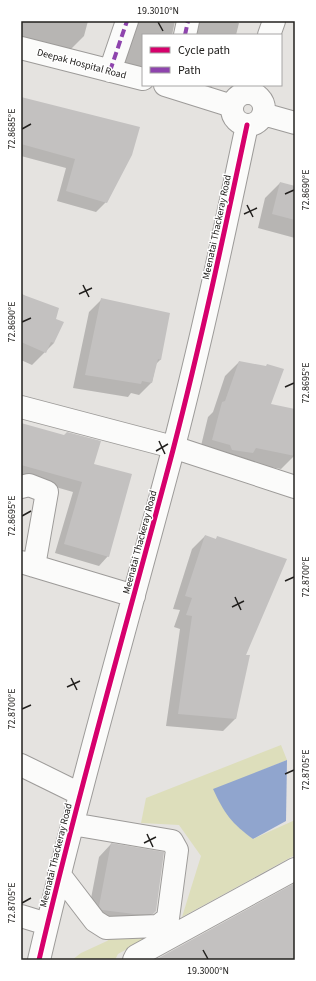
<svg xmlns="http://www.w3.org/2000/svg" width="316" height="981" font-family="'Source Sans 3',sans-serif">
<rect width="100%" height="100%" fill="#e5e3e0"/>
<path fill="#dddebb" d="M281,745L287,760L214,790L253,839L295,820V855L182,917L201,856L179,825L141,823L146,798Z
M123,927L146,930L143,940L118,954L115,960H72L81,953L107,941Z"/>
<path fill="#90a5ce" d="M287,760L286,821L253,839C232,824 224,813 213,789Z"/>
<path fill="#0003" d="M21,21H88L84,36L67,53L21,40Z
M128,21H175L172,35H143V69L118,62Z
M186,21H234L239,23L236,35H186Z
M199,85H213L210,88Z
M21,98L139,128L106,202L96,212L57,201L66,168L21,156Z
M280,183L295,187V238L258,228L265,198Z
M21,293L55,319L54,343L32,365L21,360Z
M102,299L161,359L156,364L152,382L139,395L131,393L128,397L73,388L89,312Z
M239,362L270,405L295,410V455L281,469L199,454L208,417L213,412L225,376Z
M21,424L93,464L108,556L99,566L55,553L73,492L21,477Z
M205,536L215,540L217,538L245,655L236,718L223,731L166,726L180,629L174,627L180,610L173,609L192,549Z
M111,844L155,911L142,924L87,919L99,857Z"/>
<path fill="#c3c1c0" d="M21,97L140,127L132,155L107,203L66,191L75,159L21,144Z
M280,182L295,186V220L272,214Z
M21,294L59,308L56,319L64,322L54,343L51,342L46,353L21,342Z
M101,298L170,313L161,360L158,359L152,383L142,381L141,384L85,375Z
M239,361L266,366L267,364L284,369L271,404L295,409V456L256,448L253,453L232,450L230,445L212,440L222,402L225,401Z
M21,423L64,435L67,432L101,441L94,464L132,474L109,557L64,544L82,482L21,465Z
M205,535L216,539L217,536L287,559L246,655H250L236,719L178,714L192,616L186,615L192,598L185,596Z
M111,843L164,852L156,911L153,914H134L102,910L99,906Z
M295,883V960H155Z"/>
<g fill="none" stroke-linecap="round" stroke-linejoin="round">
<g stroke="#9d9b99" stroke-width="24">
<path id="minor" d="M185,35L188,21
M269,35L274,21
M21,48L143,79
M110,71L127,21
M165,85L232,106
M232 109a16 16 0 1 1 32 0a16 16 0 1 1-32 0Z
M263,114L295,123
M21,407L173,447L295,487
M21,487L29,485L47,492L34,566
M21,562L134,596
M21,765L80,794
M59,874L95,921L106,928L158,926L168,918L177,850L172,841L72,824
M21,916L47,924
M39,960C79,789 128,620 173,450C201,342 224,234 247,125
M134,960L136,956L295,869"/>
</g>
<use href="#minor" stroke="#fbfbfa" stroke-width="22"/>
<path stroke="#8e44ad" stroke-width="4" stroke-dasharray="8 4" stroke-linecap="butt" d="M185,35L188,21
M110,71L127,21
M171,86V85"/>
<g stroke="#fff" stroke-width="8">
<path id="cycleway" d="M39,960C79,789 128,620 173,450C201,342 224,234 247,125"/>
</g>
<use href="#cycleway" stroke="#d6006c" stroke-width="5"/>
</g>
<path fill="none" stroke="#22201e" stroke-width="1.5" d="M158,22L163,31M22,129L31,124M285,194L294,190M247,205L253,217M244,214L257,208M83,285L89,297M79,294L92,288M22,322L31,318M285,387L294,383M159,441L165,454M156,451L168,444M22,516L31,511M285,581L294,577M235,597L241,610M232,607L244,601M71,678L77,690M67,687L80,681M22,709L31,705M285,774L294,770M147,834L153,847M144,843L156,837M22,903L31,898M203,950L208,959"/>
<g text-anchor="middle" stroke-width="3" stroke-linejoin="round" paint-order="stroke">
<g font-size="10" fill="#22201e" stroke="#fff">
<text transform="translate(82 63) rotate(15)" y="4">Deepak Hospital Road</text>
<text transform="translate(216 227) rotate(-78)" y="4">Meenatai Thackeray Road</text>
<text transform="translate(139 542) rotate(-75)" y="4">Meenatai Thackeray Road</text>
<text transform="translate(55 855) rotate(-76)" y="4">Meenatai Thackeray Road</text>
</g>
</g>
<rect width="316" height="981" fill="none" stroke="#ffffff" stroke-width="44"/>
<rect x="142" y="34" width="140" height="52" fill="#ffffff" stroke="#a7a6a5"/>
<rect x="150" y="47" width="20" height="6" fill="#d6006c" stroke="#a7a6a5"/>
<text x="178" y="54" font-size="12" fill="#22201e">Cycle path</text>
<rect x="150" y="67" width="20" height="6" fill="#8e44ad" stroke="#a7a6a5"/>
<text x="178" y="74" font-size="12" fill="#22201e">Path</text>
<rect x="22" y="22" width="272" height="937" fill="none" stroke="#22201e" stroke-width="1.5"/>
<g font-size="10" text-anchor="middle" fill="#22201e">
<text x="158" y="14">19.3010°N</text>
<text transform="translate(11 129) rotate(-90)" y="4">72.8685°E</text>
<text transform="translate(305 190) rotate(-90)" y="4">72.8690°E</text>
<text transform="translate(11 322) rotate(-90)" y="4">72.8690°E</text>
<text transform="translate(305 383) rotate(-90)" y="4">72.8695°E</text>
<text transform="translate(11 516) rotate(-90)" y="4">72.8695°E</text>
<text transform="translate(305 577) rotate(-90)" y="4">72.8700°E</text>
<text transform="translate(11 709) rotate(-90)" y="4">72.8700°E</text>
<text transform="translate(305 770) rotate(-90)" y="4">72.8705°E</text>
<text transform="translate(11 903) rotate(-90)" y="4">72.8705°E</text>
<text x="208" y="974">19.3000°N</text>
</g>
</svg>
